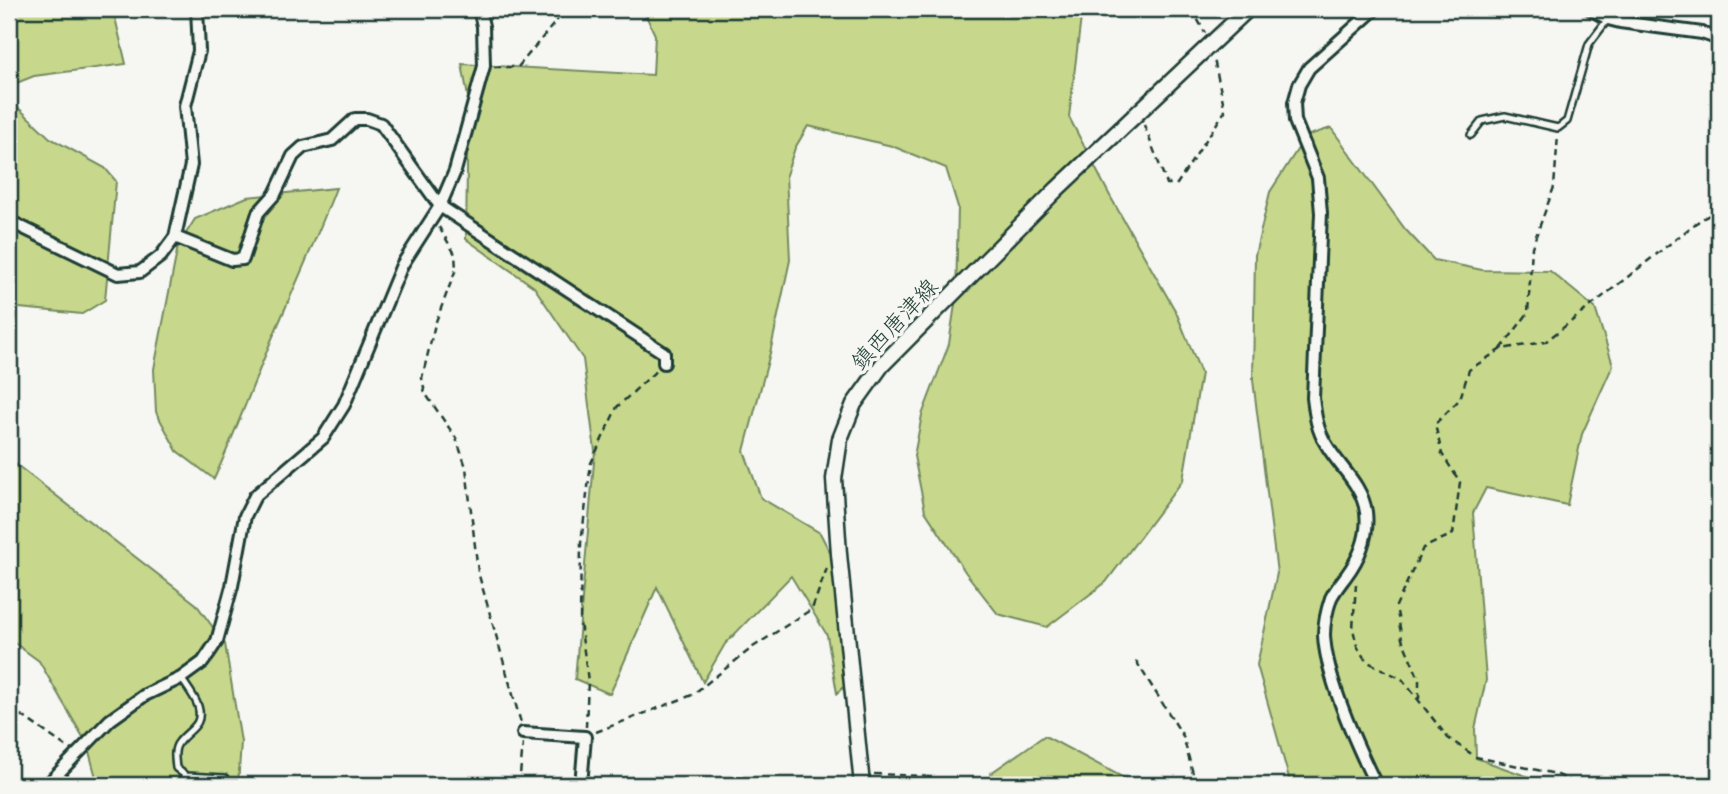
<svg xmlns="http://www.w3.org/2000/svg" width="1728" height="794" font-family="Itim,'Klee One',sans-serif">
<rect width="100%" height="100%" fill="#f6f6f2"/>
<filter id="ink" filterUnits="userSpaceOnUse"><feTurbulence type="fractalNoise" baseFrequency=".0143" numOctaves="2"/><feDisplacementMap in="SourceGraphic" scale="14" xChannelSelector="R" yChannelSelector="G"/><feConvolveMatrix kernelMatrix="1 2 1 2 8 2 1 2 1" color-interpolation-filters="sRGB"/></filter>
<g filter="url(#ink)">
<path fill="#c7d88c" stroke="#738a60" stroke-width="2" d="M9,9H113L126,64L34,76L9,86Z
M643,9H1082L1069,117L1110,196L1176,312L1201,373L1183,480L1106,582L1047,627L998,614L966,573L925,511L914,456L922,415L949,344L956,298L958,207L946,168L892,146L808,126L795,148L786,175L790,260L770,353L744,451L761,498L820,533L832,556L844,687L837,693L827,635L791,576L725,644L703,682L657,587L610,694L575,679L595,451L583,359L534,287L466,239L468,97L462,64L653,75L655,35Z
M9,99L50,138L105,168L116,181L105,300L82,314L9,307Z
M1331,128L1405,229L1434,260L1482,270L1550,271L1595,308L1613,365L1582,434L1567,505L1486,488L1473,513L1486,680L1475,729L1476,758L1551,785H1291L1257,665L1277,573L1253,380L1255,255L1270,192L1306,136Z
M336,188C316,240 293,290 271,341C252,387 235,434 214,479L177,451L156,412L154,369L178,246L195,219L247,197Z
M9,459L196,604L225,644L241,742L238,785H98L87,744L39,661L9,639Z
M1044,736H1045L1137,785H994L991,773Z"/>
<g fill="none" stroke-linecap="round" stroke-linejoin="round">
<path stroke="#608fa2" stroke-width="4.5" d="M1219,782L1221,785"/>
<g stroke="#1f3d34" stroke-width="10">
<path id="service" d="M1471,135L1482,121L1505,116L1558,128L1567,121L1589,44L1608,19
M181,678C187,687 195,697 198,706C204,726 189,729 179,742C173,749 175,759 176,768L186,776L225,778"/>
</g>
<g stroke="#1f3d34" stroke-width="16">
<path id="minor" d="M1375,9L1309,68L1299,85L1294,103L1295,121L1318,178L1321,213L1313,398C1315,414 1317,430 1326,444C1339,467 1362,484 1366,512C1369,536 1360,557 1346,576C1341,583 1335,590 1331,598C1327,610 1324,622 1324,635C1326,677 1357,746 1376,785
M1590,9L1608,19L1620,22L1702,33L1719,39
M9,221L118,274L140,272L161,256L175,237L191,165L185,106L199,51L197,9
M175,237L232,260L243,259L258,213L275,194L293,156L303,147L332,140L355,119H367L381,124L440,206L664,353V363
M523,733L585,737L581,785
M47,785L110,720L145,695L181,678L203,662L217,641L232,586L245,516L255,496L323,438L344,405L402,265L440,206L455,171L484,66L483,26L479,9"/>
</g>
<g stroke="#1f3d34" stroke-width="19">
<path id="secondary" d="M862,785L839,554L834,479L840,439L854,404L882,365L1057,189L1248,9"/>
</g>
<path stroke="#1f3d34" stroke-width="2.5" stroke-dasharray="7 5" stroke-linecap="butt" d="M1192,9L1205,33
M494,67H518L562,14L563,9
M1144,125L1167,184H1177L1225,111L1214,59
M439,227L455,254L456,269L435,324L422,378L425,393L456,438L466,467L478,572L521,723
M1501,349L1528,313L1532,247L1554,187L1558,135
M1356,584L1353,629L1357,646L1366,661L1402,679L1448,738L1476,757L1556,774L1580,785
M1136,661L1183,736L1196,785
M1419,699V679L1402,639L1396,606L1423,548L1453,534L1460,482L1442,454L1435,424L1460,399L1469,370L1501,349L1545,342L1700,220L1719,210
M9,714L21,715L68,748
M586,727L588,681L580,622L581,543L591,463L617,407L657,370
M596,732L692,695L753,647L812,609L827,568
M874,774L922,776L955,785
M519,785L523,744"/>
<use href="#service" stroke="#f6f6f2" stroke-width="5"/>
<use href="#minor" stroke="#f6f6f2" stroke-width="10"/>
<use href="#secondary" stroke="#f6f6f2" stroke-width="14"/>
</g>
</g>
<g text-anchor="middle" stroke-width="7" stroke-linejoin="round" paint-order="stroke">
<g font-size="23" fill="#1f3d34" stroke="#f6f6f2">
<text transform="translate(894 324) rotate(-47)" y="8">鎮西唐津線</text>
</g>
</g>
<rect width="1728" height="794" fill="none" stroke="#f6f6f2" stroke-width="35"/>
<rect x="18" y="18" width="1693" height="759" fill="none" stroke="#1f3d34" stroke-width="2.5" filter="url(#ink)"/>
</svg>
